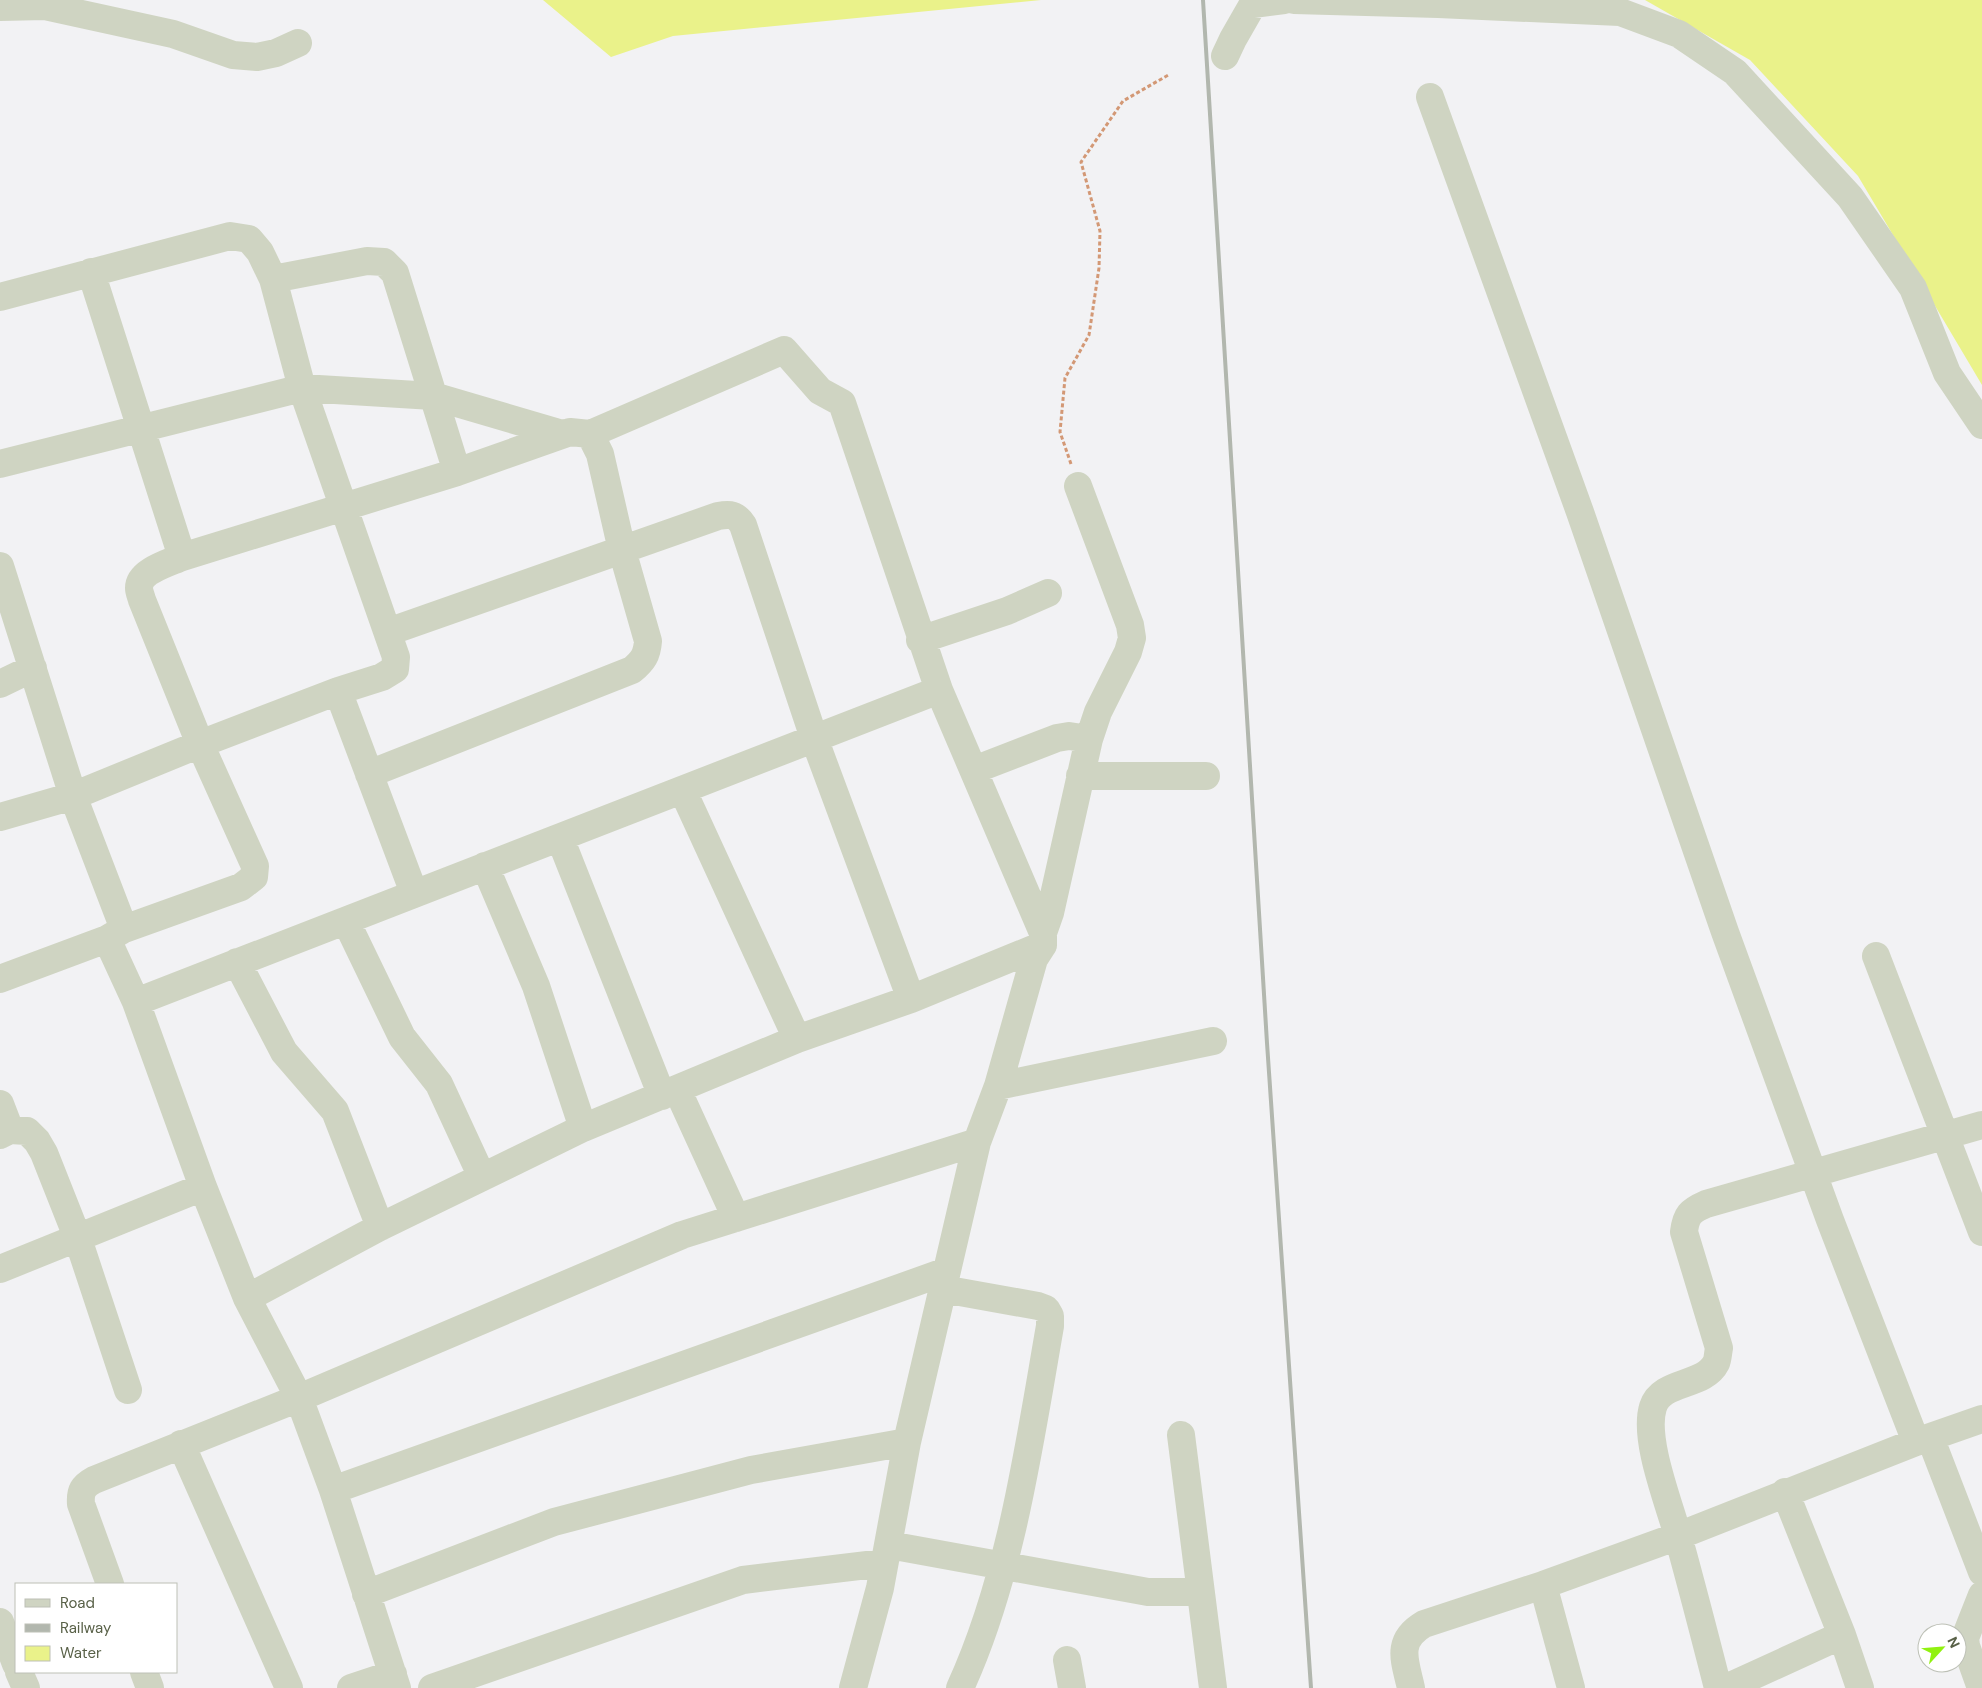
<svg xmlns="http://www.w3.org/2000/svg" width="1982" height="1688" font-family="'DM Sans',sans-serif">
<rect width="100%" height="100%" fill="#f2f2f4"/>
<path fill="#eaf28a" d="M543,0H1041L673,36L611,57Z
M1645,0H1982V385L1858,176L1750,60Z"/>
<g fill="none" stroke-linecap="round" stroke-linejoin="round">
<path stroke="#d39875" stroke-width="3" stroke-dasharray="4 2.5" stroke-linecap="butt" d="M1071,464L1060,432L1065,378L1089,335L1099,268L1100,231L1081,162L1123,101L1170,74"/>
<path stroke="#cfd4c2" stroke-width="28" d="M1294,0L1438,4L1620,12L1679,34L1735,72L1850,197L1913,288L1947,373L1982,425
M0,7L45,6L173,34L233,55L257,57L276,53L298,43
M1225,56L1233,39L1253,4L1284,0
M1430,97L1580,512L1725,932L1830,1220L1916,1442
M91,272L182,557
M273,279L367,261L384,262L395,273L457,472
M0,297L230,236L249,239L260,252L273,279L302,388L396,657L395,669L382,677L338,691L200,744L73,796L0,817
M590,434L784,350L820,391L842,403L939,690L1043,933
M0,464L302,388L433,396L562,434
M0,566L73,796L124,929
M388,632L718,516C730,514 736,514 743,525L814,738L911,999
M920,640L1007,611L1048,593
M0,684L33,668
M338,691L414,893
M974,770L1057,738L1069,736L1089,739
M1080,776H1206
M683,791L797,1039
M560,838L662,1096
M485,866L536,986L583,1128
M346,921L402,1037L439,1084L482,1177
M107,939L136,1002L203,1187L247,1298L299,1398L333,1490L397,1688
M1876,956L1982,1232
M237,962L284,1052L335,1111L380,1227
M0,979L107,939L124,929L241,887L254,877L255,866L200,744L142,600C141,596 139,592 139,588C139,571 169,563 182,557L457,472L570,432L590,434L600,454L622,550L648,641C647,655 643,661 632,670L369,774
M136,1002L939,690
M998,1086L1213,1041
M677,1089L736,1218
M0,1104L10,1130
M0,1135L10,1130L27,1131L37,1141L44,1153L78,1239L128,1390
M0,1269L203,1187
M943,1289L1038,1306L1046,1309L1050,1316V1326C1029,1446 1011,1577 960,1688
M247,1298L380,1227L583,1128L797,1039L911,999L1043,945
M1181,1435L1213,1688
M1930,1437L1982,1572
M181,1444L289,1688
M333,1490L947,1271
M1785,1492L1842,1635L1860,1688
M889,1545L1148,1592H1200
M110,1584L81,1504C80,1491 83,1486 94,1480L299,1398L682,1235L977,1142
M1543,1585L1571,1688
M366,1594L554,1522L751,1470L907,1442
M0,1622L16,1664
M1067,1660L1072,1688
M19,1672L26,1688
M144,1672L150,1688
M351,1688L393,1674
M432,1688L743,1580L884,1563
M853,1688L880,1588L907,1442L977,1142L998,1086L1034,959L1043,945V933L1050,913L1089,739L1098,712L1128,652L1132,638L1130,625L1078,486
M1411,1688C1405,1661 1395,1641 1424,1624L1543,1585L1678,1536L1916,1442L1982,1419
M1718,1688C1705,1637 1692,1587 1678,1536C1669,1503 1643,1439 1653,1407C1661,1380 1704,1387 1716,1363C1718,1359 1718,1352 1719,1348L1684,1232C1686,1215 1690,1211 1706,1204L1982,1125
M1726,1688L1842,1635
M1981,1688L1966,1646L1965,1638L1982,1595"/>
<path stroke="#b2b7ae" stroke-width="4" d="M1203,0L1267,1043L1311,1688"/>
</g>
<rect x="15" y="1583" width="162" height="90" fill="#ffffff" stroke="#bdc0b6"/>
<rect x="25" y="1599" width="25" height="8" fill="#cfd4c2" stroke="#bdc0b6"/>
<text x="60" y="1608" font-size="15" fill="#596148">Road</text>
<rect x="25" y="1624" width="25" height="8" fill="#b2b7ae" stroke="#bdc0b6"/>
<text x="60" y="1633" font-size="15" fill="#596148">Railway</text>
<rect x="25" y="1646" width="25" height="15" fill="#eaf28a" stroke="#bdc0b6"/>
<text x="60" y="1658" font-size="15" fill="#596148">Water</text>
<g transform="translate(1942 1648) rotate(64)"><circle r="24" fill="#ffffff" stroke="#bdc0b6"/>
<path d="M0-4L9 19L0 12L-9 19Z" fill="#91f110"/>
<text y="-8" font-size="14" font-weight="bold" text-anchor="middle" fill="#596148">N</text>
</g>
</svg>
